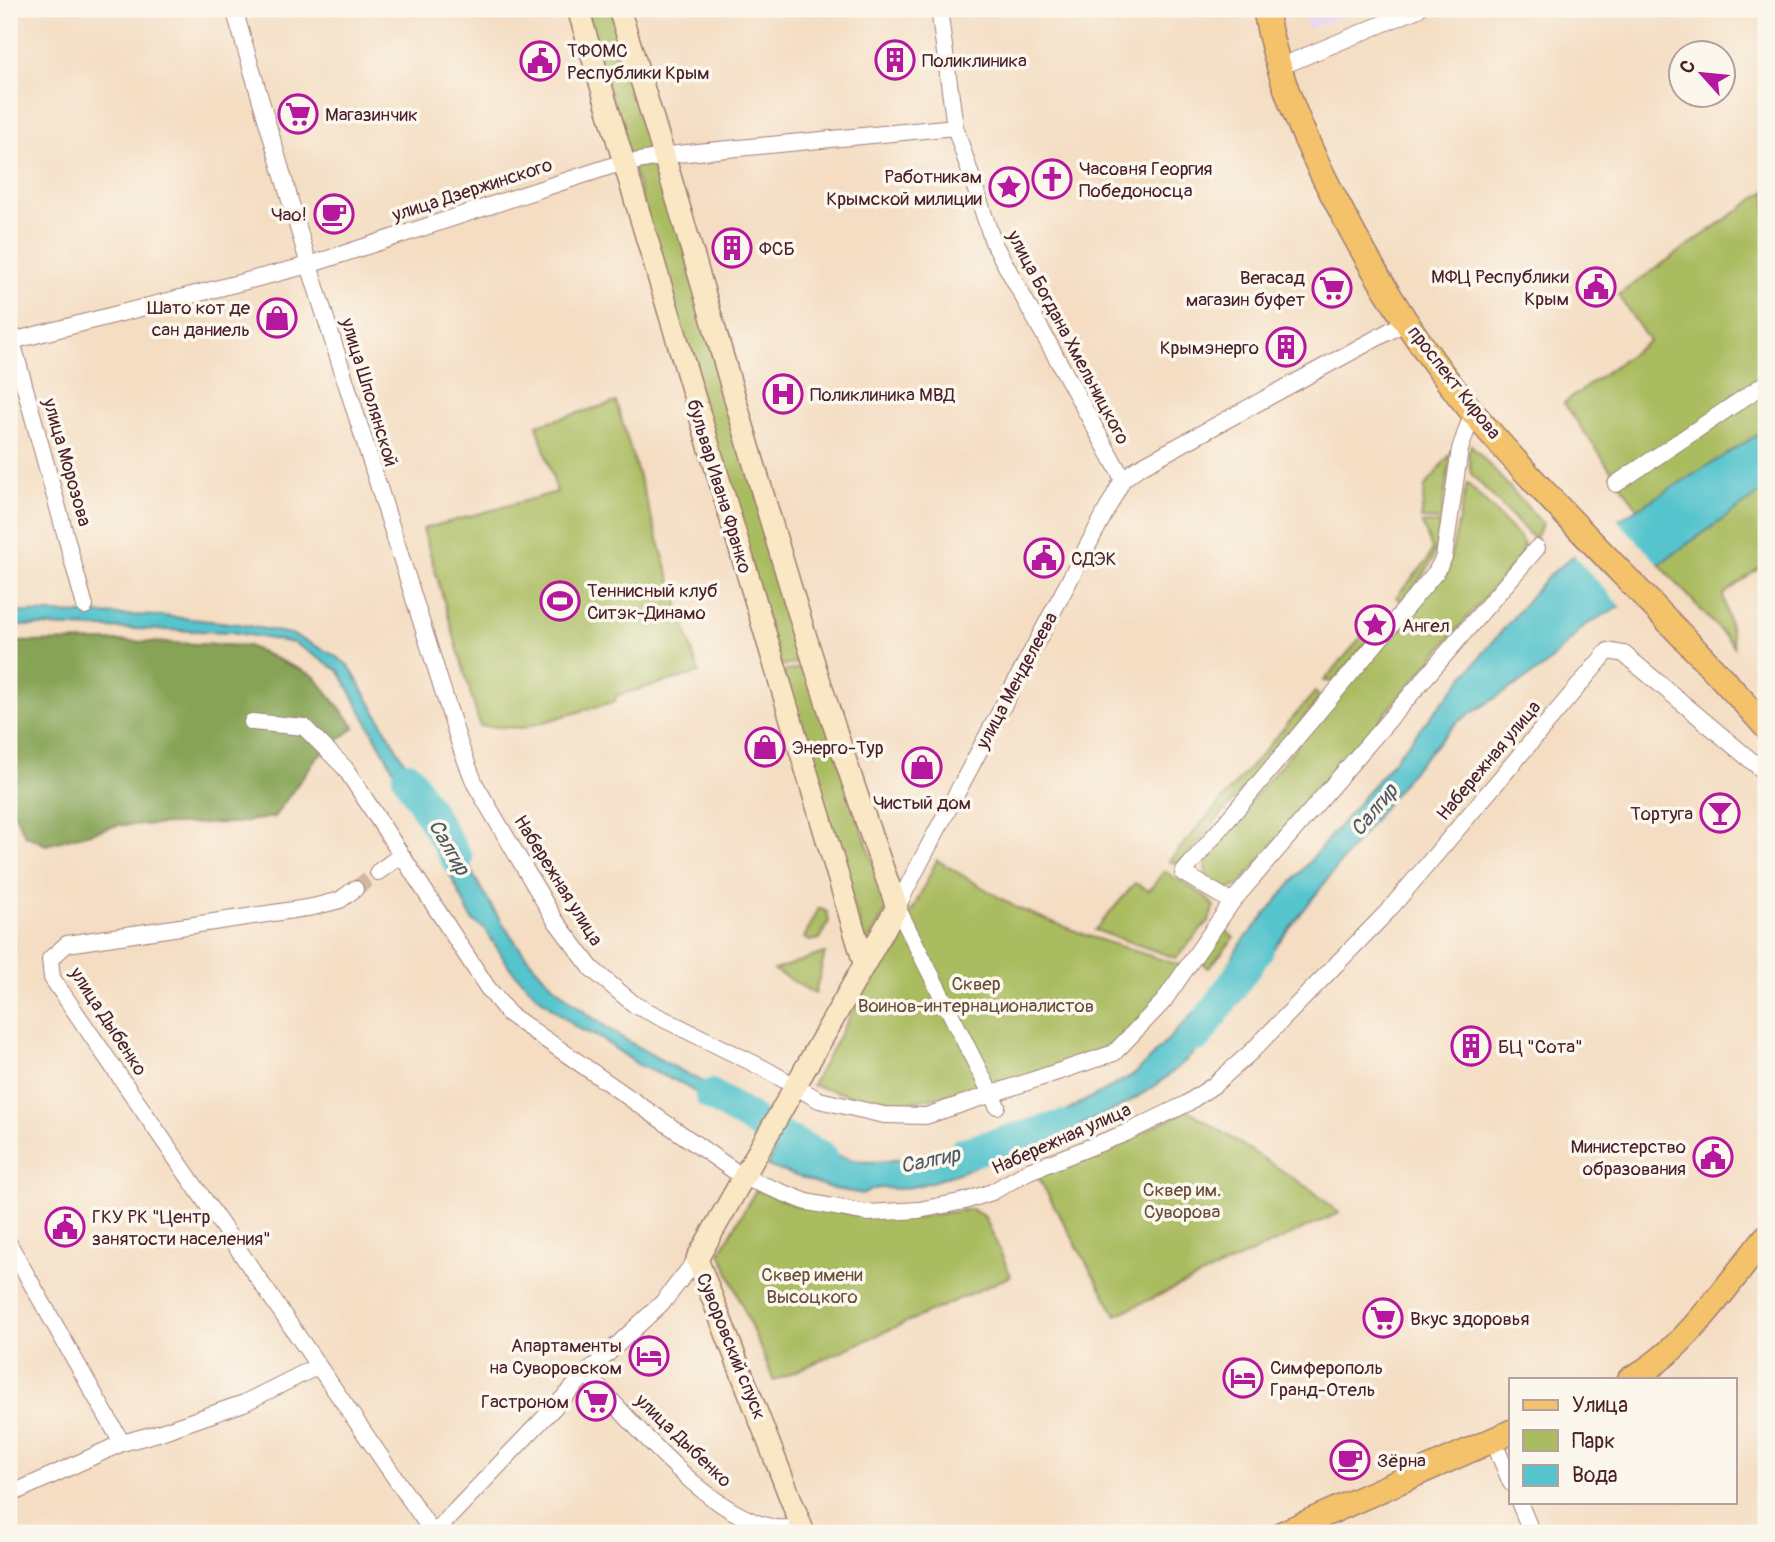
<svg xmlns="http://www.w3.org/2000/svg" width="1775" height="1542" font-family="Pangolin,sans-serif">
<rect width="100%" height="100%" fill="#fbf7ec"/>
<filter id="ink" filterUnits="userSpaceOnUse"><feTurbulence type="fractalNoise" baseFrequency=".0143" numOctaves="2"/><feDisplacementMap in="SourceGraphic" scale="14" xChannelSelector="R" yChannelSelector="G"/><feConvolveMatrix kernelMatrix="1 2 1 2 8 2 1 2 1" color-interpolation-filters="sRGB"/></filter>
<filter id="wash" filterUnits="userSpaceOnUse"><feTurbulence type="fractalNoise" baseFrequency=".00686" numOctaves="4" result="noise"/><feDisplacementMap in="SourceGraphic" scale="28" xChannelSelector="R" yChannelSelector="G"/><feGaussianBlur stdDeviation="1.57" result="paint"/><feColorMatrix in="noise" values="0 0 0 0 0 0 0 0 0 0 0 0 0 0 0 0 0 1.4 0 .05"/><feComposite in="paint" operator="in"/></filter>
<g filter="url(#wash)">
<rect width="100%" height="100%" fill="#f4ddc2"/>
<path fill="#e6d2f0" d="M1303,9H1364L1308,29Z"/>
<path fill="#aabc60" stroke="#7a6e46" stroke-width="2" d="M585,9H611L657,154L629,157Z
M660,163L806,661L781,666L632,166Z
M1766,191V430L1638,509L1564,403L1649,341L1618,295Z
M616,402L699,673L615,696L616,701L523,728L480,726L423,529L557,492L537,425Z
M1471,445L1543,524L1534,539L1471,474L1468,454Z
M1451,453L1441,520L1421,519L1425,487Z
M1467,483L1520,538L1524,545L1520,556L1239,885L1227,890C1206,882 1200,872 1210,851L1450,559Z
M1766,489V563L1723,595L1734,646L1659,564Z
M1422,523L1440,524C1436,565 1427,571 1401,601L1396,597L1427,561L1432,549Z
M1363,635L1369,639L1333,682L1324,681Z
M808,666L888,907L866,945L783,672Z
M1315,692L1319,697L1316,703L1184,859L1178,864L1169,861Z
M937,860L1017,908L1088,936L1182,966L1159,998L1123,1038L1094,1055L1009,1084L904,1103L867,1100L812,1085L888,947L899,938Z
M1164,871L1205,896L1214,906L1209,921L1176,958L1095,930L1135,883L1149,891Z
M819,908L827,912L829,921L820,939L809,941L804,938Z
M1221,926L1234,938L1209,968L1195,957Z
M825,953L815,994L774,970L824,953Z
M1188,1110L1309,1188L1339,1213L1116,1315L1038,1177L1115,1145Z
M756,1190L801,1207L905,1219L971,1209L985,1217L1011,1276L774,1381L720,1252Z"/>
<path fill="#87a456" stroke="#686240" stroke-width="2" d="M122,641L248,646L314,676L355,727L317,757L274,817L235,823L119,825L46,845L25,835L9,802V642Z"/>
<path fill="#56c4cd" stroke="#50727c" stroke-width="2" d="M1766,430V489L1659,564L1620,606L1584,626L1544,667L1456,723L1412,771L1253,975L1237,987L1221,977L1239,946L1547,577L1619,520Z
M9,612L163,616L238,624L291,634L334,655L349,666L433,811L421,819L339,671L294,643L232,632L9,625Z
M441,818C475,876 507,944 557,989C614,1041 686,1072 752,1108L740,1129L732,1117L681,1083L640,1066L600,1038L577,1028L536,995L510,968L484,928L473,921L427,828Z
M1212,994L1230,1005C1189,1079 1104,1121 1026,1145L1018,1127L1068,1110L1135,1074Z
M1002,1131L1009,1151C976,1167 942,1181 906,1188C887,1191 882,1183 864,1194L834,1189L767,1166L781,1139L794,1135C815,1145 837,1158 860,1161C895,1167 966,1142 1002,1131Z"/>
<path fill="#f4ddc2" d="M1616,518L1661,567L1623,609L1572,553Z"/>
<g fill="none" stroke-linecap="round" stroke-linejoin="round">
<path stroke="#56c4cd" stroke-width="32" d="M408,777L457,859
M1197,1036L1258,949
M711,1095L774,1134L822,1157
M964,1153L1063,1126"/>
</g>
</g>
<g filter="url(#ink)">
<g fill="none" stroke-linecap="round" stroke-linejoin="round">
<path stroke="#d2b7a4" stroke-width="16" stroke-dasharray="16 8" stroke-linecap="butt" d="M355,889L378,872"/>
<g stroke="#9f7e76" stroke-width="18">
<path id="street" d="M234,9L309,265L461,748L475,784L555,920L592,969L635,1005L765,1069L819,1100L884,1115L926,1116L1114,1053L1163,1002L1232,902L1183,873L1436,572L1444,557L1460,449L1473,412
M939,9L955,127L993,242L1123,479
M1277,68L1418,9
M9,330L85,606
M12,341L309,265L611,166L677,154L955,127
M1616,484L1766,383
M252,722L304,727L345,768L487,987L509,1014L743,1177L807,1202L867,1213L919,1210L965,1201L992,1192L1029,1171L1126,1133L1186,1104L1214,1085L1251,1052L1388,911L1608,651L1624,654L1766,773
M378,872L400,856
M355,889L340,900L313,907L67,944L50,959L52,978L433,1533
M1232,902L1537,548
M997,1106L897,907L915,872L1123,479L1138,468L1408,321
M9,1244L122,1443
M586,1374C635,1423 706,1515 775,1528C783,1529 793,1528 802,1527
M1493,1440L1511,1483
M9,1495L122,1443L158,1433L244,1403L318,1366
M1519,1502L1532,1533
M434,1533L586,1374L663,1302L697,1259"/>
</g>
<g stroke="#9f7e76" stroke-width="24">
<path id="secondary" d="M578,9L864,963
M619,9C714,307 788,614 897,907L697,1259L804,1533"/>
</g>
<g stroke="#9f7e76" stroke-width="27">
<path id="primary" d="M1265,9C1277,77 1304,140 1336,201C1374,275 1421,350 1474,414C1567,522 1672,620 1766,727
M1630,1379C1683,1353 1729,1282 1766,1237
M1283,1533L1511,1432"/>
</g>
<use href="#street" stroke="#fff" stroke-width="16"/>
<use href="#secondary" stroke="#fae7c3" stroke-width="21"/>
<use href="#primary" stroke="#f3c26a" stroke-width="24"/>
</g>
</g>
<defs>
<g id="building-ring" transform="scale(2.0125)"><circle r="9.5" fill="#fbf7ec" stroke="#b5179e" stroke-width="1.5"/><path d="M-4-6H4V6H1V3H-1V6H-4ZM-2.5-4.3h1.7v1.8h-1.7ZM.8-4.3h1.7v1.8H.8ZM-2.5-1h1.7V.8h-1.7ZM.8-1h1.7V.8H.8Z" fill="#b5179e"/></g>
<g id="civic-ring" transform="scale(2.0125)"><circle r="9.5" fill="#fbf7ec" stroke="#b5179e" stroke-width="1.5"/><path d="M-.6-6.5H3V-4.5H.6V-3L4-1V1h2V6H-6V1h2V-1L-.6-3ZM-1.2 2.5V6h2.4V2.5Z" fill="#b5179e"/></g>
<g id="supermarket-ring" transform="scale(2.0125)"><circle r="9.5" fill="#fbf7ec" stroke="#b5179e" stroke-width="1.5"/><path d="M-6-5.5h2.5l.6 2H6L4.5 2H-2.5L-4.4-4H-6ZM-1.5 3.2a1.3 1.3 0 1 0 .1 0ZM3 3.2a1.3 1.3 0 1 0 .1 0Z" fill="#b5179e"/></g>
<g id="church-ring" transform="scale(2.0125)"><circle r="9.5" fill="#fbf7ec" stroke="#b5179e" stroke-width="1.5"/><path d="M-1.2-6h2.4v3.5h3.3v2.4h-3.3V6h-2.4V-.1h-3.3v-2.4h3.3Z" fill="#b5179e"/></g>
<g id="sight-ring" transform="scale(2.0125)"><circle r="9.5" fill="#fbf7ec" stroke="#b5179e" stroke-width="1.5"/><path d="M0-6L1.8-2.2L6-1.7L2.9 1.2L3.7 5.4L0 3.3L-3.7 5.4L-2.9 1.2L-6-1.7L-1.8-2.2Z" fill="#b5179e"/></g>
<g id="cafe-ring" transform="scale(2.0125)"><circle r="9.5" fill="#fbf7ec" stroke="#b5179e" stroke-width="1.5"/><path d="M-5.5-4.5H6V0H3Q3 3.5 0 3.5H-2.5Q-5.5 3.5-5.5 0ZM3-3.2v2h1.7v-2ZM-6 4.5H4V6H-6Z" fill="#b5179e"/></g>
<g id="shop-ring" transform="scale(2.0125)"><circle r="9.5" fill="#fbf7ec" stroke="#b5179e" stroke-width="1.5"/><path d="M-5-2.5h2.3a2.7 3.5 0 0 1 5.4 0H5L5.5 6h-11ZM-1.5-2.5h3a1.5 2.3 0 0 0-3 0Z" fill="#b5179e"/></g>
<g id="hospital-ring" transform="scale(2.0125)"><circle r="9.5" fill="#fbf7ec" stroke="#b5179e" stroke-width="1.5"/><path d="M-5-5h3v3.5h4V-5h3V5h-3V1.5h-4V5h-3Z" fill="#b5179e"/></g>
<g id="stadium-ring" transform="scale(2.0125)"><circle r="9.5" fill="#fbf7ec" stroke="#b5179e" stroke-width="1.5"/><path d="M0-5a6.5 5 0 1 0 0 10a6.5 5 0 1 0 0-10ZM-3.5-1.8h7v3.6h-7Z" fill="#b5179e"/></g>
<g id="bar-ring" transform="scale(2.0125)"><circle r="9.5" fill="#fbf7ec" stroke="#b5179e" stroke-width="1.5"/><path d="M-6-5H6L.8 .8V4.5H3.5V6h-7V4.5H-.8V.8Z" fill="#b5179e"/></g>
<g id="hotel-ring" transform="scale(2.0125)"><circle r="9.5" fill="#fbf7ec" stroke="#b5179e" stroke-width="1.5"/><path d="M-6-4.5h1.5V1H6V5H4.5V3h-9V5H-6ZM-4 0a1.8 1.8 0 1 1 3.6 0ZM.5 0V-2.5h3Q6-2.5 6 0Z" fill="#b5179e"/></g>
</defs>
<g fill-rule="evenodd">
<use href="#building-ring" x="895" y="60"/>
<use href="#civic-ring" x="540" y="61"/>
<use href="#supermarket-ring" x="298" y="114"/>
<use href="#church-ring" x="1052" y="179"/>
<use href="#sight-ring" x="1009" y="187"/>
<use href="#cafe-ring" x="334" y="214"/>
<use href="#building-ring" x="732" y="248"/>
<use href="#civic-ring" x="1596" y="287"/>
<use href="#supermarket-ring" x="1332" y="288"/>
<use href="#shop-ring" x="277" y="318"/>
<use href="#building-ring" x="1286" y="347"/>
<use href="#hospital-ring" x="783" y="394"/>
<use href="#civic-ring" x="1044" y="558"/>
<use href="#stadium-ring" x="560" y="601"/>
<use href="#sight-ring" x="1375" y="625"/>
<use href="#shop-ring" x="765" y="747"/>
<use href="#shop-ring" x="922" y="767"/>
<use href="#bar-ring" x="1720" y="813"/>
<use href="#building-ring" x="1471" y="1046"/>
<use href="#civic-ring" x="1713" y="1157"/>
<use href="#civic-ring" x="65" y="1227"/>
<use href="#supermarket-ring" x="1383" y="1318"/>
<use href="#hotel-ring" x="649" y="1356"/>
<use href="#hotel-ring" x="1243" y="1378"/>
<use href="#supermarket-ring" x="596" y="1401"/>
<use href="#cafe-ring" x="1350" y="1460"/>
</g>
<g text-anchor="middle" stroke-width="7" stroke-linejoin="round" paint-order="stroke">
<g font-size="19" fill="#4a1f2b" stroke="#fbf7ec" text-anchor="start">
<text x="567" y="57">ТФОМС<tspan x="567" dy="22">Республики Крым</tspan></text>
<text x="922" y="67">Поликлиника</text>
<text x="325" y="121">Магазинчик</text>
<text x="1079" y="175">Часовня Георгия<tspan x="1079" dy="22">Победоносца</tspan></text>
<text x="982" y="183" text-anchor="end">Работникам<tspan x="982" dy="22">Крымской милиции</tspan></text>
<text x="307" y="221" text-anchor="end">Чао!</text>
<text x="759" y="255">ФСБ</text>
<text x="1569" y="283" text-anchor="end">МФЦ Республики<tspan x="1569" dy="22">Крым</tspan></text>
<text x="1305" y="284" text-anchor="end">Вегасад<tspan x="1305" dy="22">магазин буфет</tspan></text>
<text x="250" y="314" text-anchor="end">Шато кот де<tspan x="250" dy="22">сан даниель</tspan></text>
<text x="1259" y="354" text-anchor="end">Крымэнерго</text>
<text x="810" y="401">Поликлиника МВД</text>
<text x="1071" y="565">СДЭК</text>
<text x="587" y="597">Теннисный клуб<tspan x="587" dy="22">Ситэк-Динамо</tspan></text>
<text x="1402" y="632">Ангел</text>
<text x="792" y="754">Энерго-Тур</text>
<text x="922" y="809" text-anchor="middle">Чистый дом</text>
<text x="1693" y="820" text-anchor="end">Тортуга</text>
<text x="1498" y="1053">БЦ "Сота"</text>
<text x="1686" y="1153" text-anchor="end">Министерство<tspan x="1686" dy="22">образования</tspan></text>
<text x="92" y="1223">ГКУ РК "Центр<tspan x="92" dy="22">занятости населения"</tspan></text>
<text x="1410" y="1325">Вкус здоровья</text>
<text x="622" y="1352" text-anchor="end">Апартаменты<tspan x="622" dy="22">на Суворовском</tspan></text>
<text x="1270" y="1374">Симферополь<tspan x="1270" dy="22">Гранд-Отель</tspan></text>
<text x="569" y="1408" text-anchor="end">Гастроном</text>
<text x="1377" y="1467">Зёрна</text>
</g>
<g font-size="19" fill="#4a1f2b" stroke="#fbf7ec">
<text transform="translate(472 189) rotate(-18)" y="7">улица Дзержинского</text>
<text transform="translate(1069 337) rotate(62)" y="7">улица Богдана Хмельницкого</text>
<text transform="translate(1455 382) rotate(52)" y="7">проспект Кирова</text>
<text transform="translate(370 392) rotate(73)" y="7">улица Шполянской</text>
<text transform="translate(68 462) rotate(74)" y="7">улица Морозова</text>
<text transform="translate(720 486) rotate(73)" y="7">бульвар Ивана Франко</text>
<text transform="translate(1016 680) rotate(-62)" y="7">улица Менделеева</text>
<text transform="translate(1488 760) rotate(-50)" y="7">Набережная улица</text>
<text transform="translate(559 880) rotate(58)" y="7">Набережная улица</text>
<text transform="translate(109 1021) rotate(57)" y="7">улица Дыбенко</text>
<text transform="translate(1061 1138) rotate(-24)" y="7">Набережная улица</text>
<text transform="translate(732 1346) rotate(68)" y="7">Суворовский спуск</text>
<text transform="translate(684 1440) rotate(44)" y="7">улица Дыбенко</text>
</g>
<g font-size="19" fill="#674e3b" stroke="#fbf7ec">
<text x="976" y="990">Сквер<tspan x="976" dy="22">Воинов-интернационалистов</tspan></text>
<text x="1182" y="1196">Сквер им.<tspan x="1182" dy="22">Суворова</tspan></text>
<text x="812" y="1281">Сквер имени<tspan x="812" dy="22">Высоцкого</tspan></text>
</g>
<g font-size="21" font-style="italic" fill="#4e5964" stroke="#fbf7ec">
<text transform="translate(1374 810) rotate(-50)" y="7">Салгир</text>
<text transform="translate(449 847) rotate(60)" y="7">Салгир</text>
<text transform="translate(930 1160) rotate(-12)" y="7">Салгир</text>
</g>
</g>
<rect width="1775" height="1542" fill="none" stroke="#fbf7ec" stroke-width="35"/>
<rect x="1509" y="1378" width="228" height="126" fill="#fbf7ec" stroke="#b4a19f" stroke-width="2"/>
<rect x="1523" y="1400" width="35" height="10" fill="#f3c26a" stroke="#b4a19f" stroke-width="2"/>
<text x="1572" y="1412" font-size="21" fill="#4a1f2b">Улица</text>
<rect x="1523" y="1430" width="35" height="21" fill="#aabc60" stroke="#b4a19f" stroke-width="2"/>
<text x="1572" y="1448" font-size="21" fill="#4a1f2b">Парк</text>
<rect x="1523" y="1465" width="35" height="21" fill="#56c4cd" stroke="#b4a19f" stroke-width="2"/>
<text x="1572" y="1482" font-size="21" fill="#4a1f2b">Вода</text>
<g transform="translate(1702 74) rotate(297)"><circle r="33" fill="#fbf7ec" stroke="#b4a19f" stroke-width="2"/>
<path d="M0-5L12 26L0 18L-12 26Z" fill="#b5179e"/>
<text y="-10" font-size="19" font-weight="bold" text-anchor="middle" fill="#4a1f2b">С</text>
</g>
</svg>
